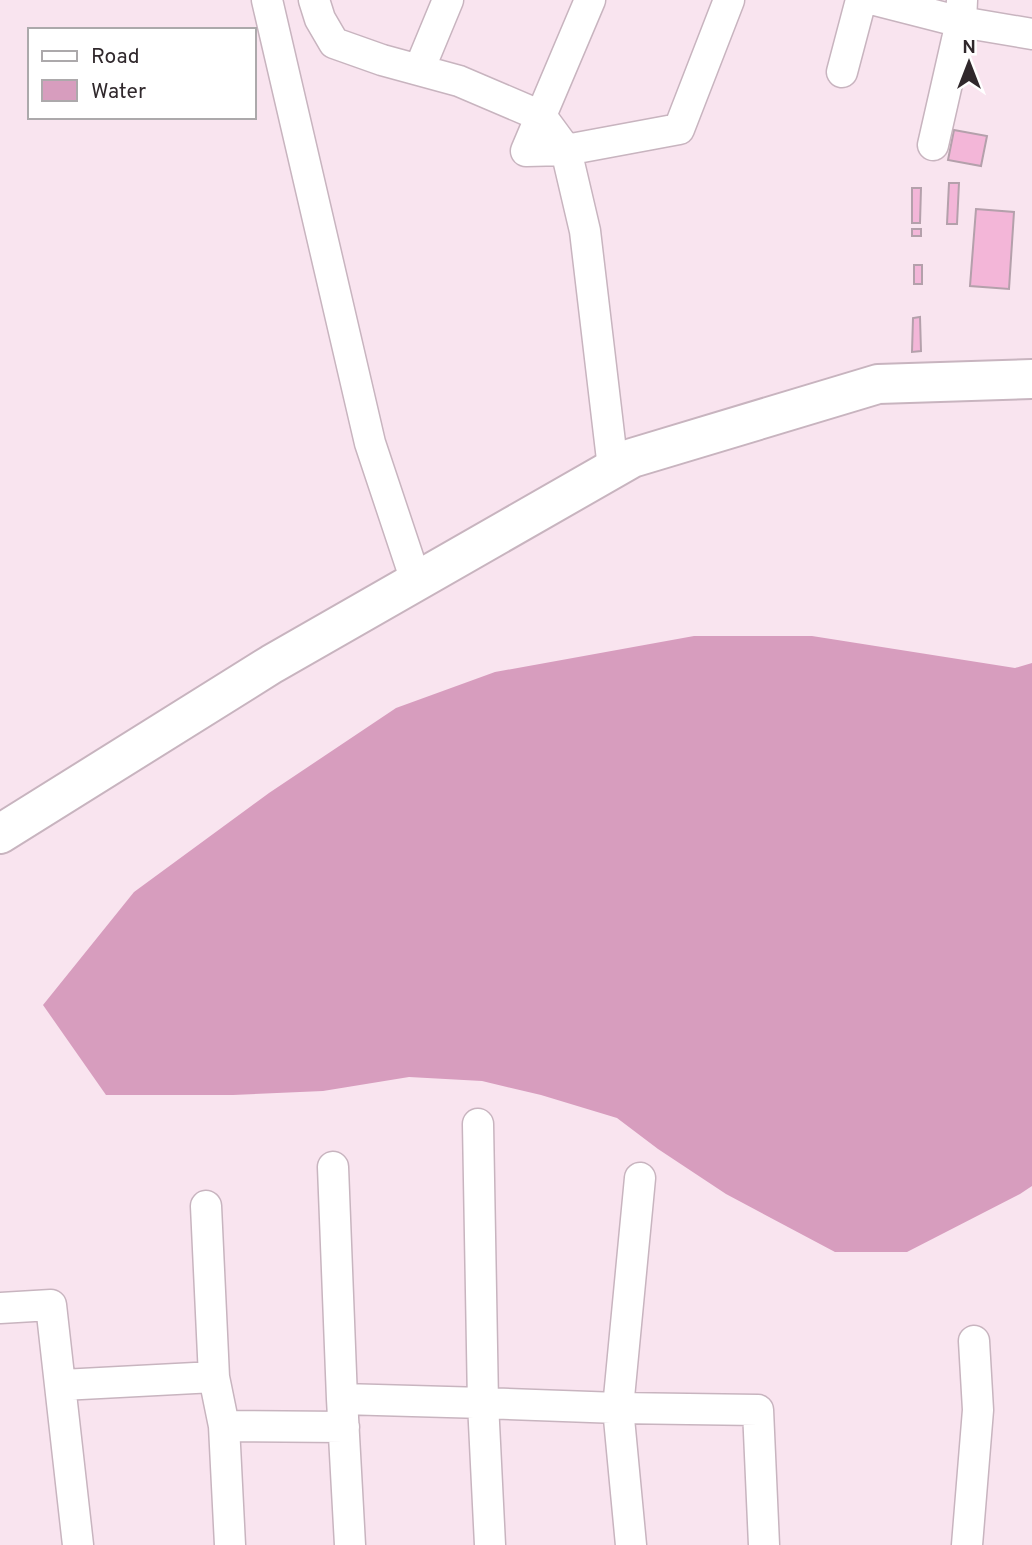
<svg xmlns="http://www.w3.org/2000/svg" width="1032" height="1545" font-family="Overpass,sans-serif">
<rect width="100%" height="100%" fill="#f9e4ef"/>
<path fill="#d79dbe" d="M694,636H812L1015,668L1032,663V1186L1020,1194L907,1252H835L726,1194L658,1149L617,1118L541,1095L482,1081L409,1077L323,1091L233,1095H106L43,1005L134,892L269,793L396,708L495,672Z"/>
<path fill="#f3b6d8" stroke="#b4a0ab" stroke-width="2" d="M954,130L987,136L981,166L948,160Z
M949,183H959L957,224H947Z
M912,188H921L920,223H912Z
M976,209L1014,212L1009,289L970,286Z
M912,229H921V236H912Z
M914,265H922V284H914Z
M920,317L921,351L912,352L913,318Z"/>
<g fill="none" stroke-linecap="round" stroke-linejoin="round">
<g stroke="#c8b4bf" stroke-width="33">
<path id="minor" d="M267,0L370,443L416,581
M314,0L320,19L334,43L382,60L459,81L541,116L566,150L679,129L729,0
M590,0L526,151L566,150L585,231L613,468
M875,0L961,22L1032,34
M419,70L448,0
M842,72L861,0
M933,145L961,22L962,0
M478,1124L483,1403L618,1408L631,1545
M333,1167L342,1399
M640,1178L618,1408L758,1410L764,1545
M206,1206L214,1377
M0,1308L51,1305L78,1545
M62,1385L214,1377L224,1426L344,1427
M224,1426L230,1545
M350,1545L342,1399L483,1403L490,1545
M967,1545L978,1410L974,1341"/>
</g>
<g stroke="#c8b4bf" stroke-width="42">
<path id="secondary" d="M0,834L272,664L632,458L878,384L1032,379"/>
</g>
<use href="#minor" stroke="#fff" stroke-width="30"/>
<use href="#secondary" stroke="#fff" stroke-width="38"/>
</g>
<rect x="28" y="28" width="228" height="91" fill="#ffffff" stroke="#aca9ab" stroke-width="2"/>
<rect x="42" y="51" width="35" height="10" fill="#ffffff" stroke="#aca9ab" stroke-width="2"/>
<text x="91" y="63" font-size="21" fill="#30282c">Road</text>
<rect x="42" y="80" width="35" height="21" fill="#d79dbe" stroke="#aca9ab" stroke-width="2"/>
<text x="91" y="98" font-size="21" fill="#30282c">Water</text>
<g transform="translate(969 63)" stroke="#ffffff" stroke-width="5" paint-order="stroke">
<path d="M0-5L12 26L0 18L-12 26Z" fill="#30282c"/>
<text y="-10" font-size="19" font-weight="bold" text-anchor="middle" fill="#30282c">N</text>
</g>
</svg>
